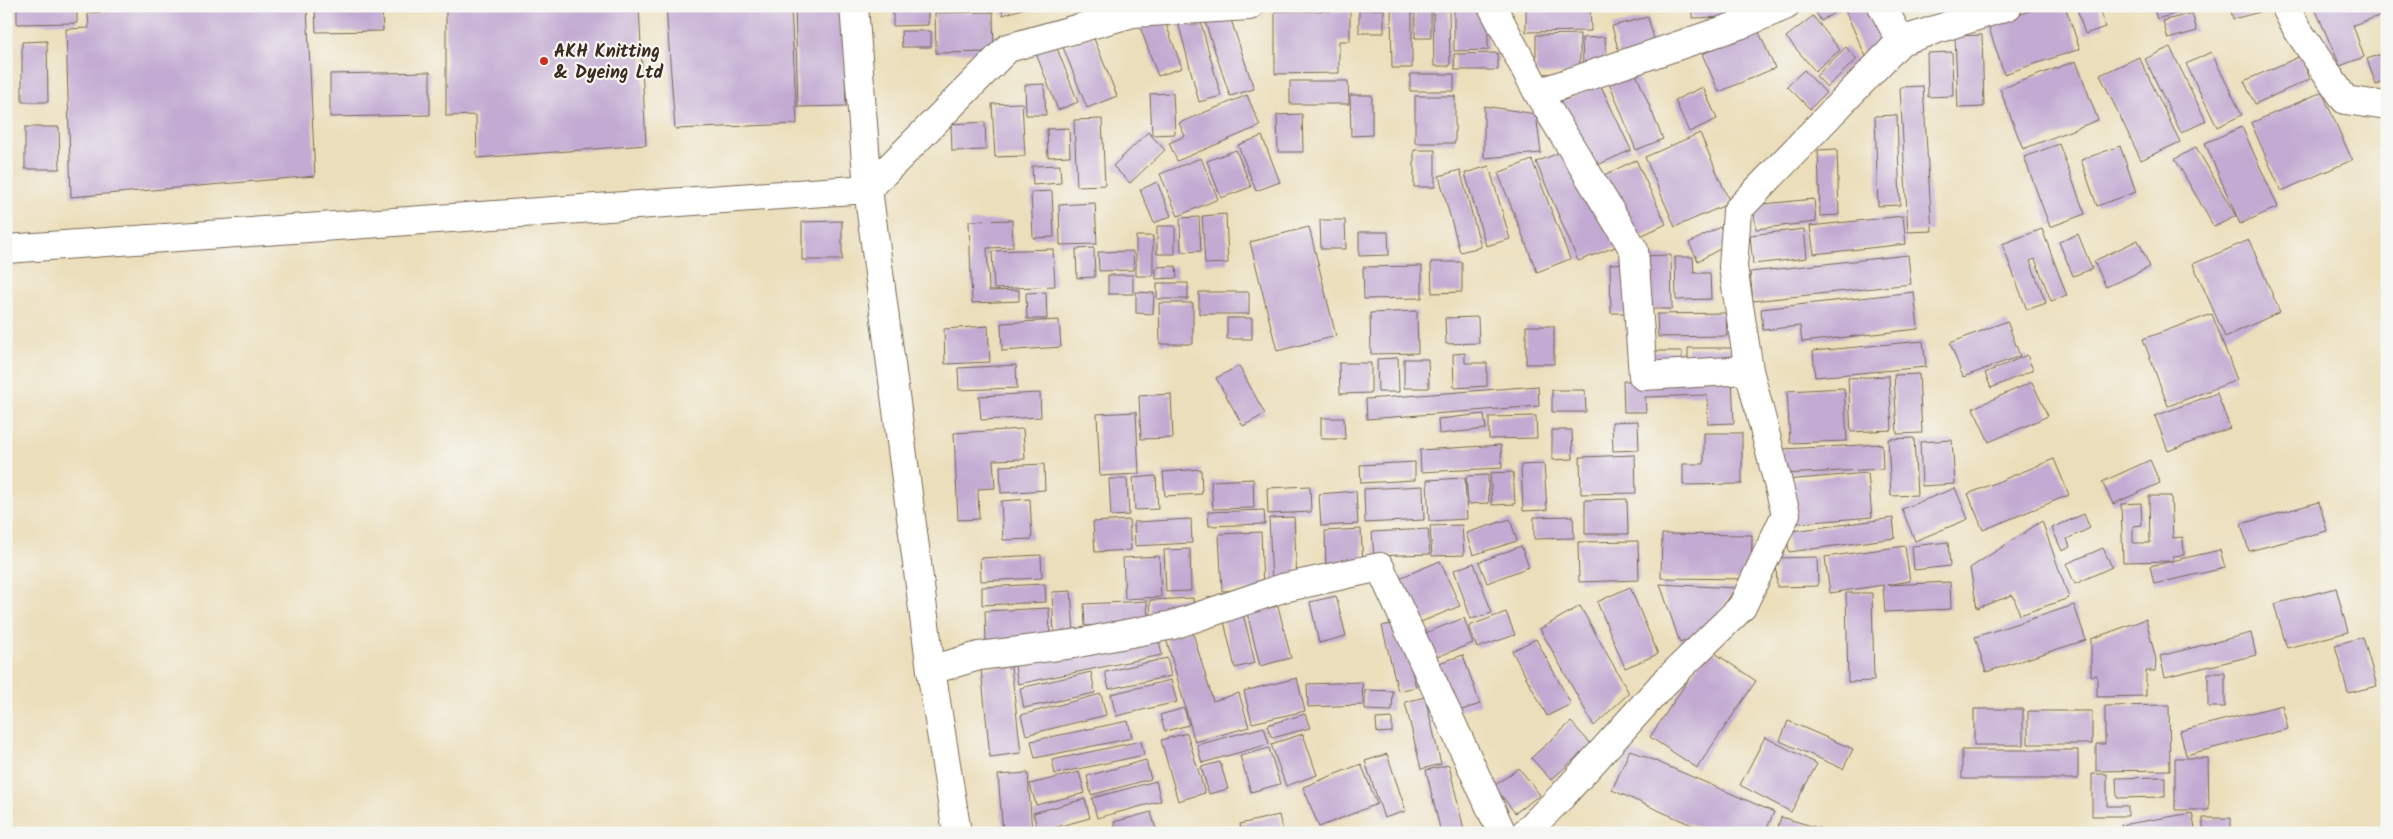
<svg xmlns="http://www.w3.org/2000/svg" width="2393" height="839" font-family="Kalam,sans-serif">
<rect width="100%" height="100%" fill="#f6f6f2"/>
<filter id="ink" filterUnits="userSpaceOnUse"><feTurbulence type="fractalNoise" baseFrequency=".02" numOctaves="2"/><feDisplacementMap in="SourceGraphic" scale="10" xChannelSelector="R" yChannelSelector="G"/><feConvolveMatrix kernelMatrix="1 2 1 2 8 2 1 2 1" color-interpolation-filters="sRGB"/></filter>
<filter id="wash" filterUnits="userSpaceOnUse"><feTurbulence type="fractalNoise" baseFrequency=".0096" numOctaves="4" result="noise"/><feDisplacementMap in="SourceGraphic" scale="20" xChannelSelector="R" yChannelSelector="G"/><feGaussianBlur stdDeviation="1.12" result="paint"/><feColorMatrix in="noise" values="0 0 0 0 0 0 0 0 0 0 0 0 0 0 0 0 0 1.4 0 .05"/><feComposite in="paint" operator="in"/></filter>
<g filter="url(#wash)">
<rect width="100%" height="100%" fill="#ebdeba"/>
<g id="blocks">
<path fill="#c2aad2" d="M17,6H77V23L17,24Z
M104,6H307L315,176L71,197L66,29L89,28L88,13L105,12Z
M315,6H382L383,31L316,32Z
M446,6H639L646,145L477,158L476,115L446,116Z
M666,6H791L797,124L675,129Z
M843,6L846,106L798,107L795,8Z
M893,6H928V25L893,26Z
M1000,6H1028V7L1003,15Z
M1415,6H1431V38H1415Z
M1526,6H1590L1591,31L1526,32Z
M1692,6H1734L1735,17L1692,18Z
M1812,6H1838L1840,9L1821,21Z
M1843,6H1874L1892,46L1866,57Z
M2044,6H2065L2080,49L2004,74L1988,25Z
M2076,6H2098L2105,27L2085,34Z
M2153,6H2198V7L2157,19Z
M2230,6H2258L2260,12L2233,19Z
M2314,6H2387V27L2382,15L2353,25L2364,57L2340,66Z
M1227,8L1254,89L1230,96L1203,16Z
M1454,8H1488V50L1454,51Z
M1384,9V33H1359V10Z
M1391,10H1412V68H1392Z
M1433,10H1449L1450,66H1434Z
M1275,11H1350V41H1339V73L1275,74Z
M993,12L994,52L936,53L935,13Z
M2192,13L2197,31L2168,39L2163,21Z
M1163,16L1182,68L1158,76L1139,24Z
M1199,16L1221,96L1199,102L1178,22Z
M1813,16L1840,50L1815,71L1786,37Z
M1648,17L1657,51L1621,61L1612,26Z
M1758,30L1775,68L1719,92L1702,54Z
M901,31H931V47H902Z
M1580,34V73L1536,74V35Z
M1982,35L1984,107L1958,108L1955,36Z
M1093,36L1117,96L1087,108L1063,47Z
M1605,37L1606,66H1583L1582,38Z
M47,41L48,102H22V42Z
M6,43H8L10,99H6Z
M1055,43L1078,102L1058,110L1035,51Z
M1846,47L1857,59L1827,87L1816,76Z
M2170,47L2206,121L2181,133L2145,59Z
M1952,52L1953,96L1928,97L1927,53Z
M2211,52L2242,115L2217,127L2186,64Z
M2387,52V82L2376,85L2367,59Z
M1498,53V70H1455L1454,54Z
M2301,56L2310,79L2255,104L2244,81Z
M2139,57L2180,142L2141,160L2100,75Z
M2076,61L2098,120L2023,149L2000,89Z
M1804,70L1826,93L1810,109L1787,86Z
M1635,71L1663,139L1636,150L1609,82Z
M430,72V115L330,117V74Z
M1410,74H1454V91H1410Z
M1290,81H1348L1349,104H1290Z
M1044,84L1046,115H1026L1025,85Z
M1600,84L1631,150L1591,168L1560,102Z
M1923,86L1932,231L1908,232L1900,87Z
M1703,87L1717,119L1689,132L1675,100Z
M2322,92L2352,160L2281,191L2251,123Z
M1173,93L1175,134L1152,135L1150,94Z
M1247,95L1260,126L1177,161L1169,143L1185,136L1179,123Z
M1350,95H1372V135L1351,136Z
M1415,96H1455V143H1415Z
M1022,103L1025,156L995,157L992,104Z
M1484,106L1536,114L1541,153L1484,158Z
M1302,114L1303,152H1278L1277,115Z
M1897,115L1900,205L1878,206L1875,116Z
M1102,119L1105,185L1077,186L1074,120Z
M985,122L986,150L952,151L951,124Z
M25,127H59L60,169H25Z
M2242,127L2278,207L2240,224L2205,143Z
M1069,128L1070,156L1048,157L1047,129Z
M1148,132L1165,150L1130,183L1113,166Z
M1700,133L1730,203L1675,227L1645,157Z
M1262,136L1280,182L1256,191L1238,145Z
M2059,144L2085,214L2050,227L2024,157Z
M2120,146L2136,192L2097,206L2081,160Z
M2196,147L2236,216L2214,227L2175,159Z
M1837,149L1839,215L1820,216L1818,150Z
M1236,150L1251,187L1221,198L1207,161Z
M1414,150H1435V187H1414Z
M1566,150L1626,243L1578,261L1536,162Z
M1201,158L1218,199L1178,216L1160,174Z
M1532,160L1570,259L1537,272L1498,173Z
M1636,160L1666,224L1634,239L1604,175Z
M1060,165L1061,183L1033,185L1032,166Z
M1489,166L1510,239L1486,246L1465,173Z
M1460,170L1481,247L1460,252L1439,176Z
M1157,182L1171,216L1154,223L1140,190Z
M1052,191L1054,237L1033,238L1031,192Z
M1814,199L1816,222L1756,229L1753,205Z
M1095,203L1097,244L1060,245L1059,205Z
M1226,214L1228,263L1205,264L1202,216Z
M1903,216L1906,244L1814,254L1810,226Z
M1199,217L1201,251L1181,252L1180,218Z
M1012,220L1013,247L987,248L989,291L1019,290V301L972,303L969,221Z
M1320,220H1345L1346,249H1321Z
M842,221V260H802V222Z
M1157,226H1175V254H1157Z
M1309,227L1336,336L1277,351L1250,242Z
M1720,227L1729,244L1698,261L1689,243Z
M1804,229L1807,258L1753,264L1750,235Z
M2042,229L2067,296L2051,301L2035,259L2030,261L2046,303L2027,310L2002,244Z
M1359,232H1388L1389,255L1359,256Z
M2078,234L2092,269L2073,276L2059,242Z
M1136,236H1153V276H1136Z
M2138,240L2150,267L2106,287L2094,261Z
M2249,240L2280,312L2225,337L2193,264Z
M1094,248L1095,277L1077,278L1076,249Z
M1053,249L1055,286L994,289L992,251Z
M1133,251L1134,270L1099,271L1098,252Z
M1671,255L1672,309H1640L1639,256Z
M1908,255L1911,284L1753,301L1750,272Z
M1675,257H1693L1694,273H1710L1711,299L1676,300Z
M1431,262H1462V292L1432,293Z
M1631,263L1633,313H1611L1610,264Z
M1176,266L1177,278L1156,279V267Z
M1422,266V298L1364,299L1363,267Z
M1108,275H1133V294H1108Z
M1157,283H1188V299H1157Z
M1046,292L1047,319H1027L1026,293Z
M1136,292L1154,293L1153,314L1136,313Z
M1199,292H1249V314H1199Z
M1914,292L1918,329L1802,342L1800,326L1763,330L1761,309Z
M1159,303H1193V344H1160Z
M1417,311L1418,353L1371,354L1370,313Z
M1726,313L1727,336L1658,337L1657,314Z
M2212,314L2237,380L2168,406L2143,339Z
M1478,317L1479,343L1446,344L1445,318Z
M1227,318H1252V339H1227Z
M1059,320L1061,347L1002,351L1001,323Z
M2007,321L2020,356L1963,377L1950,343Z
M988,326L990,362L945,364L944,329Z
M1526,326H1554V364H1526Z
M1923,341L1926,367L1815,377L1813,351Z
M1688,348H1736V370H1688Z
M1646,351H1682V371H1646Z
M1465,353V363H1487V386L1454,388L1453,354Z
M2027,355L2033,370L1991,388L1985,373Z
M1398,358L1399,392H1378L1377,359Z
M1404,359H1428L1429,388H1404Z
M1339,363H1371V393L1340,394Z
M1016,365L1017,388L959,390L958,368Z
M1239,366L1265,414L1243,426L1216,378Z
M1919,374L1922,433L1897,434L1894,375Z
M1889,376L1892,430L1851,432L1848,378Z
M1732,377L1734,423L1708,424L1707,395L1645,397L1646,412H1624L1623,381Z
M2032,382L2048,416L1989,442L1973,408Z
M1538,386L1539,406L1367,419L1366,399Z
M1844,388L1847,441L1790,443L1787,391Z
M1552,390H1585L1586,412H1552Z
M1040,393L1041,417L981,420L979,396Z
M2217,393L2230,428L2168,451L2155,416Z
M1171,394L1173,438L1141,439L1139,396Z
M1136,412L1139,474L1100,476L1097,414Z
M1484,414L1486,429L1439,434L1438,419Z
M1536,416L1537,438L1489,439V417Z
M1321,418H1344L1345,439H1321Z
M1638,421L1639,450L1613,451L1612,422Z
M1023,429L1025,459L993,460L995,488L978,489L979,519L958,520L954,433Z
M1552,430H1572L1573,459L1552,460Z
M1704,433H1742V484L1683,485V464H1704Z
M1914,438L1917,495L1891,496L1888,439Z
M1952,440L1955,484L1922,486L1920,442Z
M1882,444L1883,469L1783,474L1782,449Z
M1501,445L1502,468L1421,472L1420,450Z
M1635,455L1636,493L1581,494L1580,457Z
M2054,459L2069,495L1983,530L1968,494Z
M2150,460L2160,483L2113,504L2102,482Z
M1415,462V480L1361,483L1360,465Z
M1044,464L1045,490L1001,493L1000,466Z
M1544,464L1547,510L1523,511L1521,465Z
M1201,469L1202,494L1165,496L1163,472Z
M1513,472L1515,504L1492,505L1490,473Z
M1868,473L1872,517L1789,524L1785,480Z
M1488,475L1489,503L1468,504L1466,476Z
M1156,476L1158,509L1135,510L1133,478Z
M1465,478L1467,519L1429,521L1427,480Z
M1109,479H1127L1129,515L1111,516Z
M1253,479L1254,508L1213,509L1211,481Z
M1310,486L1311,512L1268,514L1267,488Z
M1423,486L1424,520L1365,523L1364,489Z
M1955,488L1968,519L1915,541L1902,509Z
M1356,491L1358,524L1321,526L1319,494Z
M2149,496H2171L2173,538L2183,537L2184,555L2173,556V561L2123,562L2121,504L2141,503L2142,525L2133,526V543H2150Z
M1030,499L1032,539L1003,540L1001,501Z
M1627,499L1628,534H1585V500Z
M2319,502L2327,531L2249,551L2241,524Z
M1264,510L1265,524L1209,526L1208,512Z
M2084,514L2090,528L2067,539L2070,547L2062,551L2052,528Z
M1573,516L1574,538L1534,539V517Z
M1294,517L1297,581L1272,582L1269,518Z
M1893,518L1895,538L1789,552L1786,532Z
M1191,519L1192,543L1135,546L1134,522Z
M1510,519L1517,541L1473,555L1466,533Z
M1129,520L1131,550L1095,552L1093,522Z
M2042,521L2069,598L2020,615L2013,595L1977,608L1970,568Z
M1462,525L1464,555L1432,556L1430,526Z
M1361,529L1363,565L1326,567L1325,531Z
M1428,529L1430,554L1374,556L1372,532Z
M1261,532L1263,589L1222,591L1219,534Z
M1662,534L1752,535L1751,579L1661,578Z
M1638,541L1639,580L1579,582L1578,542Z
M1948,542L1950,566L1914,570L1912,546Z
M1521,546L1529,567L1487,583L1479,562Z
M1905,546L1910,581L1887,585L1950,582L1951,609L1885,612L1883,585L1830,593L1825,557Z
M2103,548L2112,567L2075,584L2066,564Z
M1190,549L1191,591L1166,592L1164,550Z
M2220,550L2225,568L2154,584L2150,566Z
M1041,555L1042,578L981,581L980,558Z
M1159,556L1161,597L1125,599L1123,558Z
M1817,557L1818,586L1777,587L1776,558Z
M1440,561L1460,606L1416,624L1397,579Z
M1474,563L1492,613L1471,619L1454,570Z
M1045,584L1046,602L982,605V587Z
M1660,584L1735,588L1708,631L1680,643Z
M1630,587L1658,654L1625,668L1597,602Z
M2336,588L2348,632L2287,648L2274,604Z
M1071,591L1074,633L1054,634L1052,592Z
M1846,593H1872L1874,681L1848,682Z
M1336,596L1346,636L1319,643L1310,602Z
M1193,598L1194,617L1151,619L1150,600Z
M1147,601L1148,623L1085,626L1084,604Z
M2074,605L2086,640L1986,672L1975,637Z
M1278,606L1291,658L1260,666L1247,613Z
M1580,606L1629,693L1594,726L1540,629Z
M1049,608L1050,641L986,644L985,611Z
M1506,612L1515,635L1477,648L1469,626Z
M1243,613L1255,663L1235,668L1223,617Z
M1464,618L1473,643L1429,660L1420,635Z
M2146,619L2156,660L2155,671H2146V696L2097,697V675L2091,676V639Z
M1400,622L1416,687L1398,691L1382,626Z
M1192,630L1213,701L1239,693L1249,727L1195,742L1166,638Z
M2251,633L2256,655L2165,677L2160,656Z
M1158,636L1162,655L1018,684L1015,666Z
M2363,637L2377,686L2348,693L2335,645Z
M1536,639L1571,704L1547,716L1512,651Z
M1709,649L1756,681L1697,768L1650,737Z
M1463,655L1480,704L1453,713L1436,664Z
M1167,658L1171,676L1109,689L1105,672Z
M1011,666L1021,753L990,757L981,669Z
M1091,672L1095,693L1024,708L1020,688Z
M2208,673H2225V707H2208Z
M1297,678L1305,711L1252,723L1244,691Z
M1171,680L1177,702L1116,716L1111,694Z
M1362,682L1363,705L1308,707L1307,684Z
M1365,690L1393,691L1392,711L1365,710Z
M1101,694L1106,715L1026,735L1021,715Z
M1425,697L1441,764L1421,769L1405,702Z
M2169,705L2170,770L2096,771V744H2105V706Z
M2282,705L2288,729L2186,755L2180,731Z
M1184,708L1189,725L1165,731L1160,715Z
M1974,709H2023V745H1974Z
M2028,711H2092V744H2028Z
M1305,714L1310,728L1272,738L1267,725Z
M1392,718V732L1377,733L1376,719Z
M1128,721L1132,738L1035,758L1031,741Z
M1788,721L1853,749L1843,769L1780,741Z
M1571,722L1591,744L1551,780L1531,758Z
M1264,727L1269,744L1202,763L1197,745Z
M1187,733L1205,793L1178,801L1161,740Z
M1303,734L1317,775L1286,786L1271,744Z
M1765,737L1817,764L1791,812L1740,785Z
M1141,741L1144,755L1055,774L1052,760Z
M1269,748L1280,784L1251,792L1240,756Z
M1630,750L1774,812L1765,833H1710L1612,790Z
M1962,750H2078V779H1962Z
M1387,754L1406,811L1384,818L1365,761Z
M2175,758H2208L2209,810H2175Z
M1146,760L1151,779L1091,795L1087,776Z
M1220,762L1228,789L1209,794L1201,767Z
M1361,764L1377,804L1319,827L1303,787Z
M1449,765L1464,830L1441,833L1426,770Z
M1519,768L1540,795L1515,813L1494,786Z
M1079,772L1085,793L1036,805L1030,784Z
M1028,773L1032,833H1003L998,775Z
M2092,774H2107V806H2128V816H2092Z
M2165,777V797L2117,798L2116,778Z
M1156,781L1161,801L1097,818L1092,798Z
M1085,799L1090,818L1038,832L1033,813Z
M1151,812L1157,833H1116L1114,822Z
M2192,813L2196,833H2122L2121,825Z
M1279,815L1283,833H1242L1240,824Z
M1781,817L1832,832V833H1776Z
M2203,818H2231V833H2203Z"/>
</g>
</g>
<g filter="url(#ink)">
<use href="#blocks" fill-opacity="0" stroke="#796955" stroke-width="1"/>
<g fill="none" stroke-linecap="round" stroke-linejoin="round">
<g stroke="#796955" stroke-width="30">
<path id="street" d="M1492,6L1538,93
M1882,6L1901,41
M2285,6L2297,29L2345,100L2387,106
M6,249L868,189L1008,48L1133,13L1249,6
M1749,370L1643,376L1634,250L1538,93L1742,24L1785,6
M931,670L979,656L1073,644L1173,625L1283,588L1380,567L1502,833
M1525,833L1562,796L1662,685L1742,607L1786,514L1749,370L1733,267L1737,211L1901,41L2008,6"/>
</g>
<g stroke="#796955" stroke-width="30">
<path id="secondary" d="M854,6L868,189L931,670L957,833"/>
</g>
<use href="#street" stroke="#fff" stroke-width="28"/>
<use href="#secondary" stroke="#fff" stroke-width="28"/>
</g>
</g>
<circle fill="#c8321e" stroke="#f6f6f2" stroke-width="2" cx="544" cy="61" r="5"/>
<g text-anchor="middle" stroke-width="4.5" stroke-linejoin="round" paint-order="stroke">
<g font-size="18" font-weight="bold" fill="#3b2a1e" stroke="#f6f6f2" text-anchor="start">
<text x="554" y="57">AKH Knitting<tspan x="554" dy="21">&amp; Dyeing Ltd</tspan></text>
</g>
</g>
<rect width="2393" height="839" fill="none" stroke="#f6f6f2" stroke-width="25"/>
</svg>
